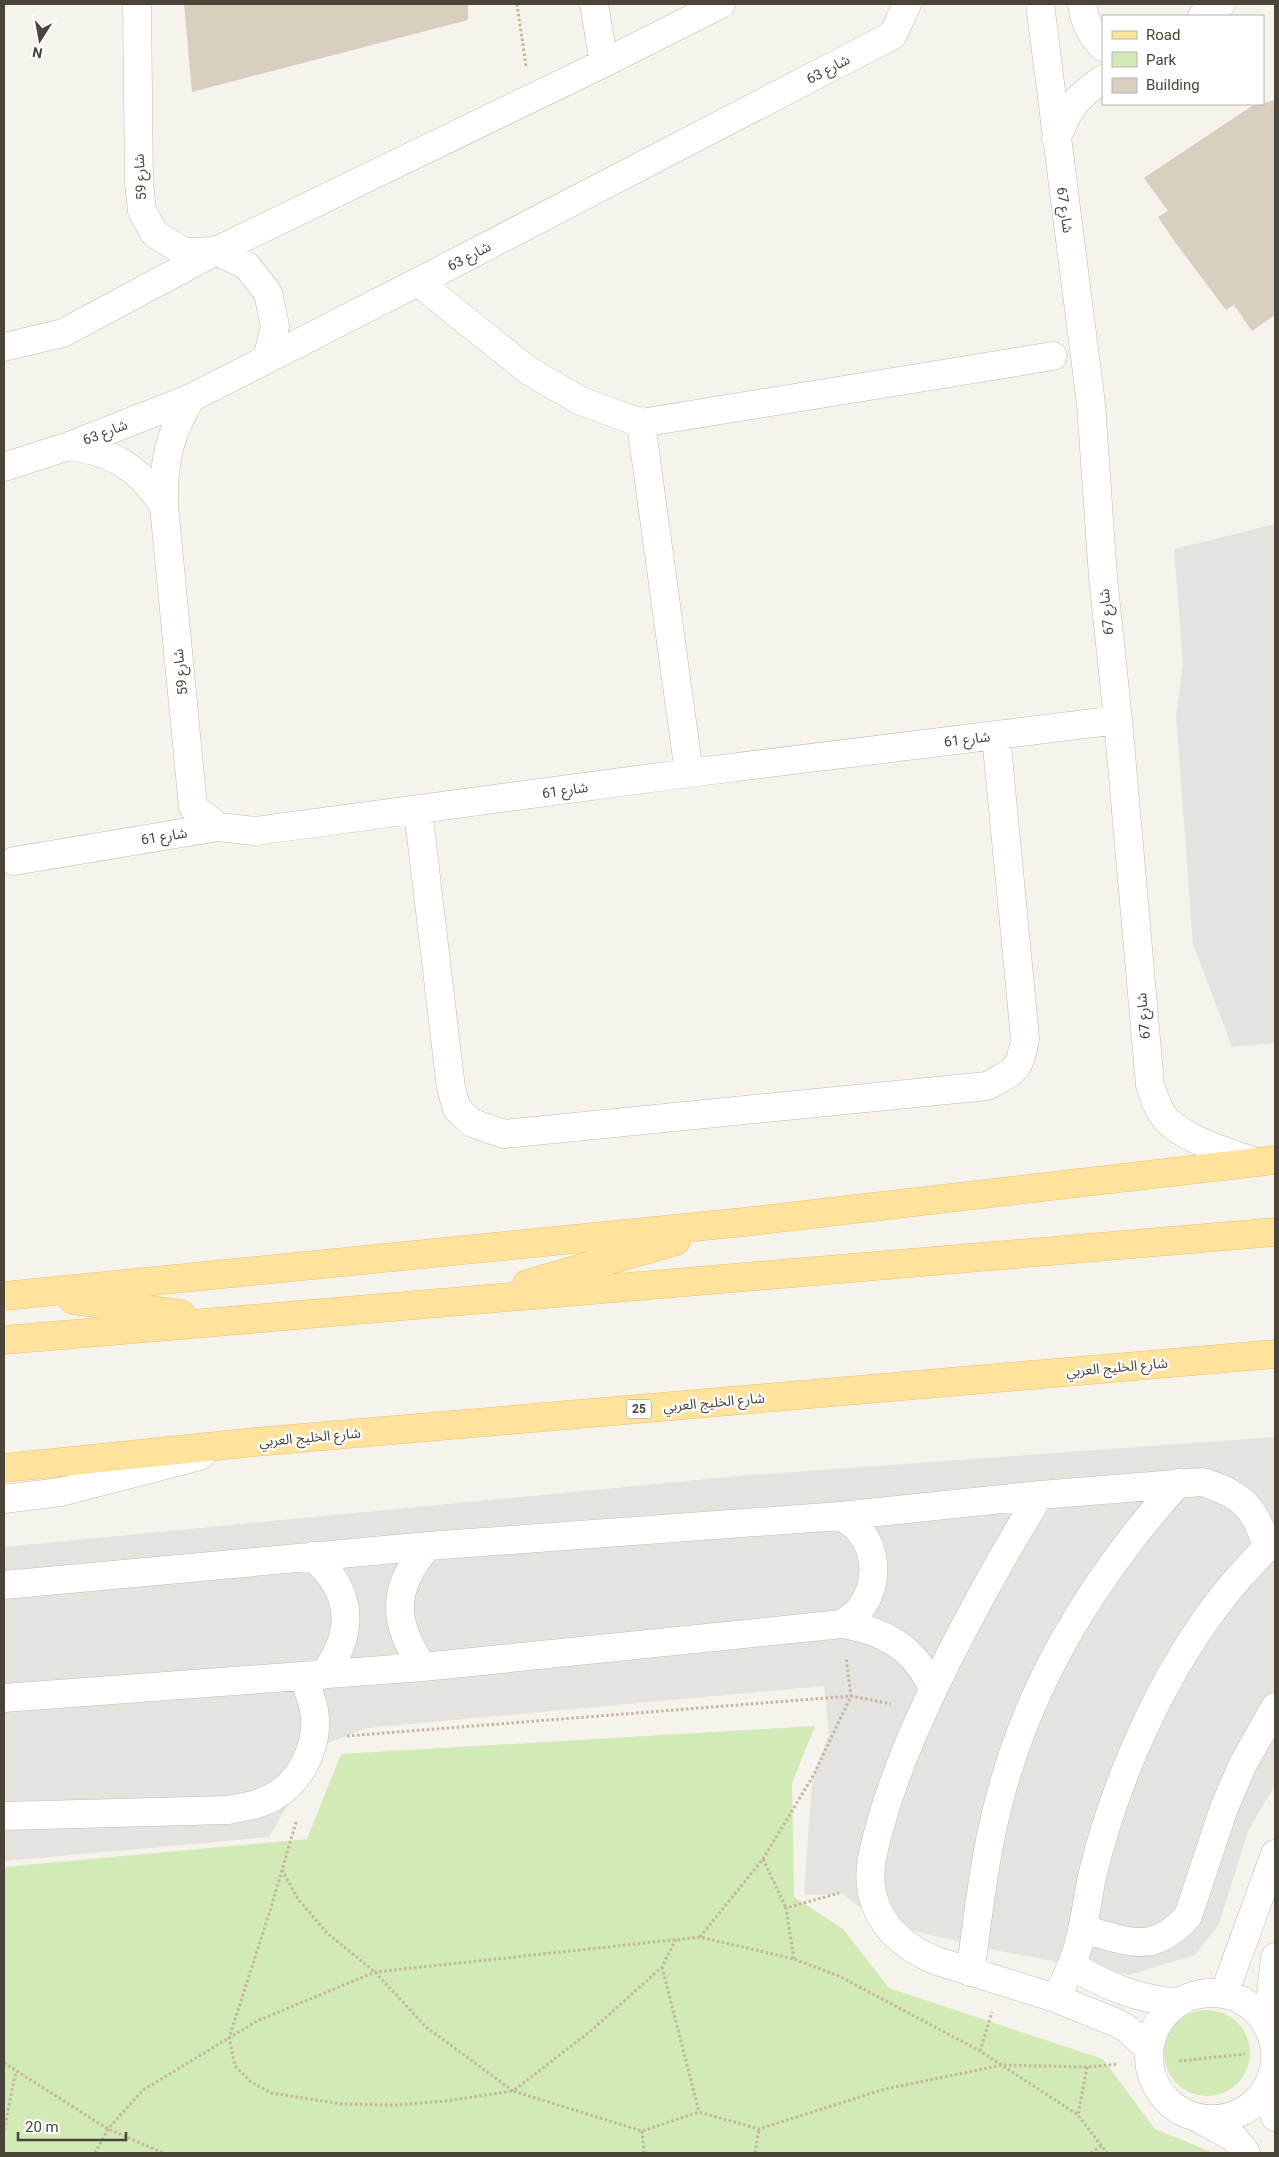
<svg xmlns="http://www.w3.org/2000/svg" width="1279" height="2157" font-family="Roboto,'Noto Sans Arabic',sans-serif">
<rect width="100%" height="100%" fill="#f6f3ec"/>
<path fill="#d2eab5" d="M815,1726L792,1783L794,1897L843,1929L889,1988L1103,2059L1155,2129L1214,2153H4V1867L307,1839L341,1754Z
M1164 2053a43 43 0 1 1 86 0a43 43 0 1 1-86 0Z"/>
<path fill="#e5e3e0" d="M1275,524V1043L1232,1047L1193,944L1176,716L1183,664L1174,549Z
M1275,1437V1785L1248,1831L1219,1924L1195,1955L1129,1975L999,1951L880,1923L843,1894L804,1895L812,1781L829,1734L824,1686L367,1728L315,1748L301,1782L269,1837L4,1861V1547L738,1476Z"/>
<path fill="#d8cfc1" d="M184,4H468V20L192,92Z
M1275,100V315L1252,331L1234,305L1226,310L1175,242L1158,217L1168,211L1144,178L1252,106Z"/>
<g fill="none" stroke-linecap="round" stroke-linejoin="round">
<g stroke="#c2bbae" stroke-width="29">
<path id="minor" d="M137,4L139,183L142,211L155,234L184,252L216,251L247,266L268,293L275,326L267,359
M594,4L604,63
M1040,4L1091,404L1103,577L1118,720L1150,1085C1154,1097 1158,1111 1167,1120C1187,1141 1229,1152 1255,1162
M1082,4C1084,21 1091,35 1103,47
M1202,16L1221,4
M1056,139C1069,108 1075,98 1103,79
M418,282L529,371L581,401L641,423L1053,356
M4,347L63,333L216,251L604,63L721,4
M191,398C169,435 163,462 164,506L193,807L218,827
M641,423L689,773
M69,446C114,452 139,468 164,506
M4,467L69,446L191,398L418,282L893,35L907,4
M418,810L451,1088L457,1109L472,1123L504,1134L987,1086C1015,1071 1020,1071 1025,1038L996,736
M14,861L218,827L255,831L689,773L1118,720
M1040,1495C1006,1549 976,1604 947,1661C921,1714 896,1768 880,1826C874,1848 867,1870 872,1893C880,1928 905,1948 937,1961L1055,1998L1117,2023L1129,2030L1149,2049
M4,1499L61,1492L200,1456
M840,1516C846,1520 854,1524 859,1530C878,1552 878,1586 860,1609C856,1615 848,1619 842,1624
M312,1556C353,1591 356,1633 323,1675
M4,1585L428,1546L840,1516L1040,1495L1202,1482C1242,1494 1255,1507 1267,1547
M423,1667C392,1623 391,1587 428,1546
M4,1698L423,1667L842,1624C885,1631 915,1648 933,1689
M4,1816L228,1810C244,1807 259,1805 273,1797C302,1781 320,1743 314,1710C312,1699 307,1688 304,1677
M1083,1929C1127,1941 1153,1956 1188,1916L1224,1808L1243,1764L1275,1707
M1073,1966C1109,1988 1136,1998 1178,2003
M970,1972C978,1922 982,1871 994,1822C1023,1691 1090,1582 1178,1483
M1149 2056a63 63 0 1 1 126 0a63 63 0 1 1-126 0Z
M1224,1994L1275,1854
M1055,1998C1081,1957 1083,1923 1092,1877C1096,1860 1101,1842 1106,1826C1131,1747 1171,1663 1222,1598C1238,1577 1257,1558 1275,1539
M1271,2034V1994L1275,1957
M1267,2089L1275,2117
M1198,2118L1234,2138L1246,2153"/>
</g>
<g stroke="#e6c16a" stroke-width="29">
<path id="major" d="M527,1284L676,1241
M4,1296L744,1222L1275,1160
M73,1300L181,1314
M4,1340L1275,1232
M4,1468L255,1442L1275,1354"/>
</g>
<path stroke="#c4b79f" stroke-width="3" stroke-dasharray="2.5 2.5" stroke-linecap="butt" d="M517,4L526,66
M347,1736L851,1696L891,1704
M296,1822L270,1911L229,2038L235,2066L251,2082L271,2093L342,2104L397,2105L446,2101L513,2091L642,2131L699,2112L759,2129L885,2089L1002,2065L1087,2067L1118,2064
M763,1859L786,1908
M282,1870L298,1899L327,1933L375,1972L426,2027L513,2091L593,2029L662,1967L676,1939
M700,1937L763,1859L813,1776L851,1696L846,1657
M794,1959L786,1908L839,1893
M662,1967L699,2112
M980,2051L992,2012
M1179,2061L1245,2054
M4,2063L108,2129L163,2153
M1087,2067L1078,2115L1107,2153
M4,2130L16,2071
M642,2131L644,2153
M95,2153L108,2129L143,2090L257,2021L375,1972L700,1937L794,1959L839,1976L980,2051L1078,2115
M755,2153L759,2129
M1091,2153L1101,2146"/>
<use href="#minor" stroke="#fff" stroke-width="28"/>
<use href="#major" stroke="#ffe39c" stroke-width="28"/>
</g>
<g text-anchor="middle" stroke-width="4.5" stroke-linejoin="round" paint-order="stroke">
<rect fill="#fff" stroke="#817c74" stroke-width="1" x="626.5" y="1399.5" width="25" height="19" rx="4"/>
<g font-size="12" font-weight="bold" fill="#4b4439">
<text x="639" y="1413">25</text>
</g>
<g font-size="14" fill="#4b4439" stroke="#fff">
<text transform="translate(828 69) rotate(-28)" y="5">شارع 63</text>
<text transform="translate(140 177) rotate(-93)" y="5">شارع 59</text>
<text transform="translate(1065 210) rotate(82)" y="5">شارع 67</text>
<text transform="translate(469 256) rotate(-28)" y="5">شارع 63</text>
<text transform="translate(105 432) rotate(-21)" y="5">شارع 63</text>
<text transform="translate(1106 612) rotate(-96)" y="5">شارع 67</text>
<text transform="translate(180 672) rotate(-96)" y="5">شارع 59</text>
<text transform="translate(967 739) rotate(-7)" y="5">شارع 61</text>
<text transform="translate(565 790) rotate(-8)" y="5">شارع 61</text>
<text transform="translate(164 836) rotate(-9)" y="5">شارع 61</text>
<text transform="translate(1143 1016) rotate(-95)" y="5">شارع 67</text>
<text transform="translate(1117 1367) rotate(-5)" y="5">شارع الخليج العربي</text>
<text transform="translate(714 1402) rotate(-5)" y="5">شارع الخليج العربي</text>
<text transform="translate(310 1437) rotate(-5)" y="5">شارع الخليج العربي</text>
</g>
</g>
<rect width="1279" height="2157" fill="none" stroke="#4b4439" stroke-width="10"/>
<rect x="1102" y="15" width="162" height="90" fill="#ffffff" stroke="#b7b4b0"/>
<rect x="1112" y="31" width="25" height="8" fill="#ffe39c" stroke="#b7b4b0"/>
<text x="1146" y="40" font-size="15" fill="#4b4439">Road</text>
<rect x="1112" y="52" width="25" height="15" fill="#d2eab5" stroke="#b7b4b0"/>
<text x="1146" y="65" font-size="15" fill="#4b4439">Park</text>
<rect x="1112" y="78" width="25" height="15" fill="#d8cfc1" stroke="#b7b4b0"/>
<text x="1146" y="90" font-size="15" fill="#4b4439">Building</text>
<g transform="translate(40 40) rotate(191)" stroke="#ffffff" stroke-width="4" paint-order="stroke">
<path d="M0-4L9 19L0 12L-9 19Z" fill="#4b4439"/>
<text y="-8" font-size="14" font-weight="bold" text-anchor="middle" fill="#4b4439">N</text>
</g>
<path d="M18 2132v8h108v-8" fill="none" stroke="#4b4439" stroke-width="2.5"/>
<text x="25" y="2132" font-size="15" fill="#4b4439" stroke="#ffffff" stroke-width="4" paint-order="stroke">20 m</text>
</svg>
